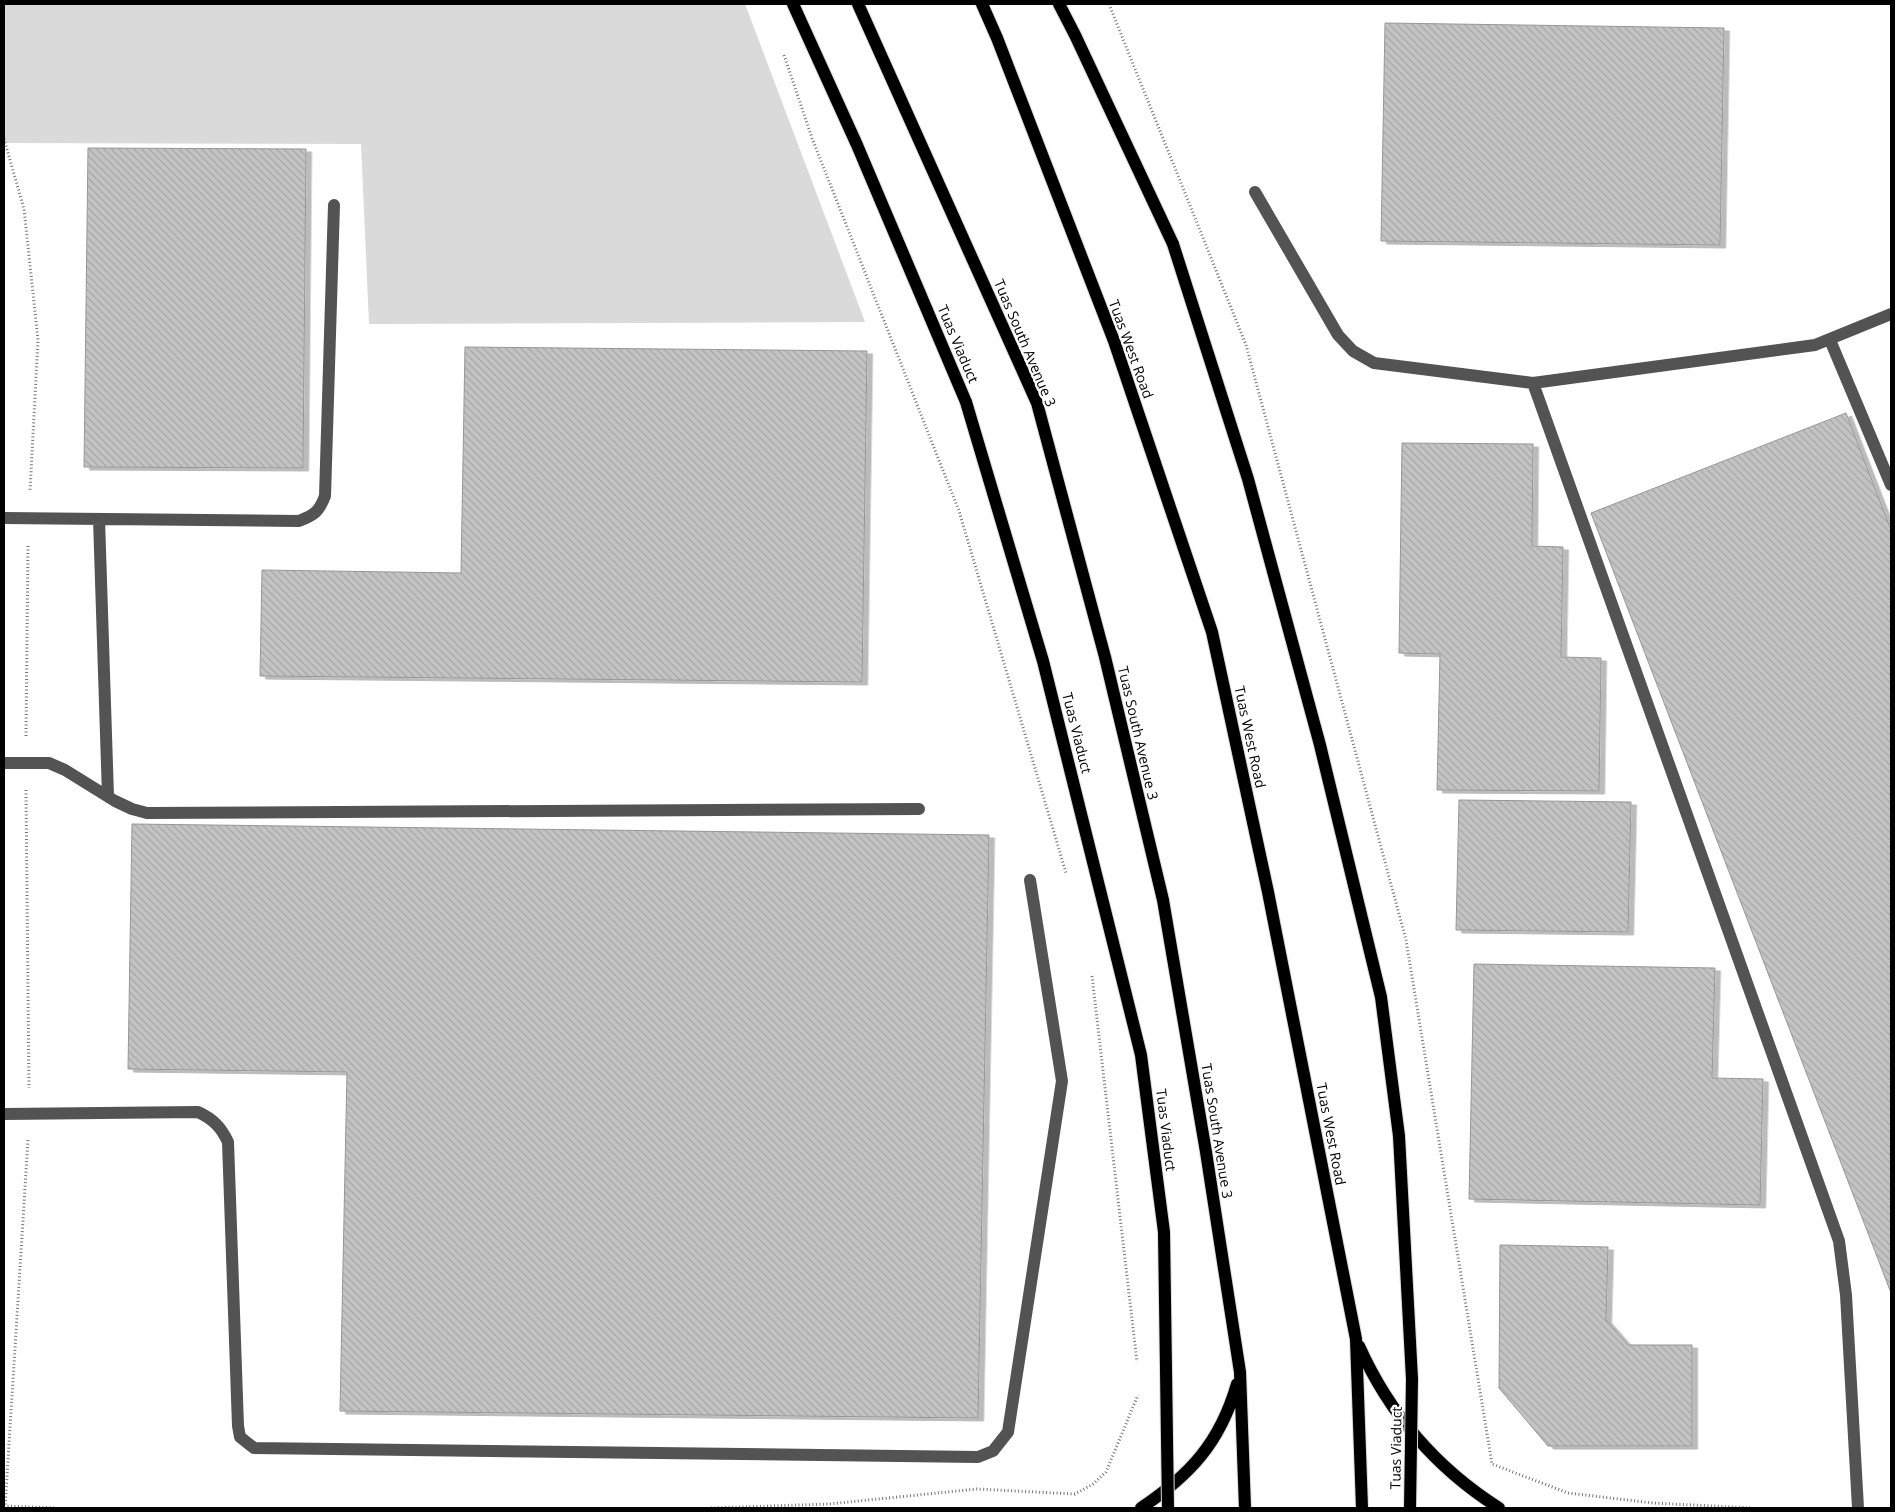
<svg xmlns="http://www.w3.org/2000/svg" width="1895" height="1512" font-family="'Open Sans',sans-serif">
<defs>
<pattern id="building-back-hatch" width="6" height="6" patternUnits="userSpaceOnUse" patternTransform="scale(1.25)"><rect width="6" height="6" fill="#c3c3c3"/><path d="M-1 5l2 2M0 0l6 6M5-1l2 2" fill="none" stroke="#a6a6a6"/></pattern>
<filter id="shadow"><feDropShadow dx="5.5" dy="3" stdDeviation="0" flood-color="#0004"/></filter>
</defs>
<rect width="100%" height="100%" fill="#fff"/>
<path fill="#dadada" d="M4,4H745L865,322L369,324L361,144L4,143Z"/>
<path fill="url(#building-back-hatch)" stroke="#979797" filter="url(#shadow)" d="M1385,23L1724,28L1720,245L1381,241Z
M88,148L306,149L303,468L84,467Z
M465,347L867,351L862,682L260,676L262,570L461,573Z
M1846,413L1891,530V1293L1591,513Z
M1402,443L1533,444L1532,546L1563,547L1561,657L1601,658L1599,791L1437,790L1440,654L1399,653Z
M1459,800L1631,802L1628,932L1456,930Z
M132,824L989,835L978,1418L340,1411L347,1072L128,1069Z
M1474,964L1715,968L1712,1078L1763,1079L1760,1205L1469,1199Z
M1500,1245L1608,1247L1606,1320L1628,1345H1692V1446H1548L1499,1388Z"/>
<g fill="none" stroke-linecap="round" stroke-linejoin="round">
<g stroke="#dbdbdb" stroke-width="14">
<path id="major" d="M793,4L857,145L966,402
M858,4L1037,403L1105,657L1163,900L1206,1152L1240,1372L1245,1508
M982,4L997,38L1114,341L1212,632L1268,892L1356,1339L1362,1508
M1059,4L1075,35L1173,244
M1359,1346C1390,1415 1436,1468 1499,1508
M1141,1508C1190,1475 1220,1443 1237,1384"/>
</g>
<path stroke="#757575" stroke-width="3" stroke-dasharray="1 2.5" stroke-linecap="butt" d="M1109,4L1246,345L1406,940L1492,1464L1568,1493L1653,1503L1752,1508
M784,55L812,138L959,511L1066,873
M4,139L24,209L38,340L30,491
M26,736L28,545
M26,790L29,1088
M1092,976L1137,1362
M4,1506L56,1508
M5,1508L28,1140
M711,1508L829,1504L977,1489L1075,1494L1093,1484L1106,1472L1138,1395"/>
<path stroke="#535353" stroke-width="12" d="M1255,192L1338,335L1353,351L1374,363L1533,383L1815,345L1891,314
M1830,340L1891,485
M1533,383L1839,1241L1846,1295L1858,1508
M4,518L299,521C314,515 319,512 325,496L334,205
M99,519L108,796
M4,763H49L65,770L115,801L132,809L147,813L919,809
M4,1114L198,1112C213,1119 221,1127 228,1142L238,1426L240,1437L254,1448L978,1457L993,1451L1008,1432L1062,1081L1030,880"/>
<use href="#major" stroke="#000" stroke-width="12"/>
<g stroke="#dbdbdb" stroke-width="14" stroke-linecap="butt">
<path id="major-bridge" d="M1173,244L1248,479L1320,745L1381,997L1399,1136L1412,1379L1410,1508
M966,402L1043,661L1141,1055L1164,1232L1168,1508"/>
</g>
<use href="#major-bridge" stroke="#000" stroke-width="12"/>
</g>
<g text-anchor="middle" stroke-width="4.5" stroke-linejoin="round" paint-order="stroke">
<g font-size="14" fill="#000" stroke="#fff">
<text transform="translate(1025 343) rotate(67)" y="5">Tuas South Avenue 3</text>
<text transform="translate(958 344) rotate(67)" y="5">Tuas Viaduct</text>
<text transform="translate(1131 349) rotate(70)" y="5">Tuas West Road</text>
<text transform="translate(1077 733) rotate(76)" y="5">Tuas Viaduct</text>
<text transform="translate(1138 733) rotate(77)" y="5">Tuas South Avenue 3</text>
<text transform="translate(1250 737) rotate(78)" y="5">Tuas West Road</text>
<text transform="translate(1166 1130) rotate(83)" y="5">Tuas Viaduct</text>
<text transform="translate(1217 1131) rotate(81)" y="5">Tuas South Avenue 3</text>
<text transform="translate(1331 1134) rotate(79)" y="5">Tuas West Road</text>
<text transform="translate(1396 1448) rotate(-89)" y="5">Tuas Viaduct</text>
</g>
</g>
<rect width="1895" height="1512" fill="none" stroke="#000000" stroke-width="10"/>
</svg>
